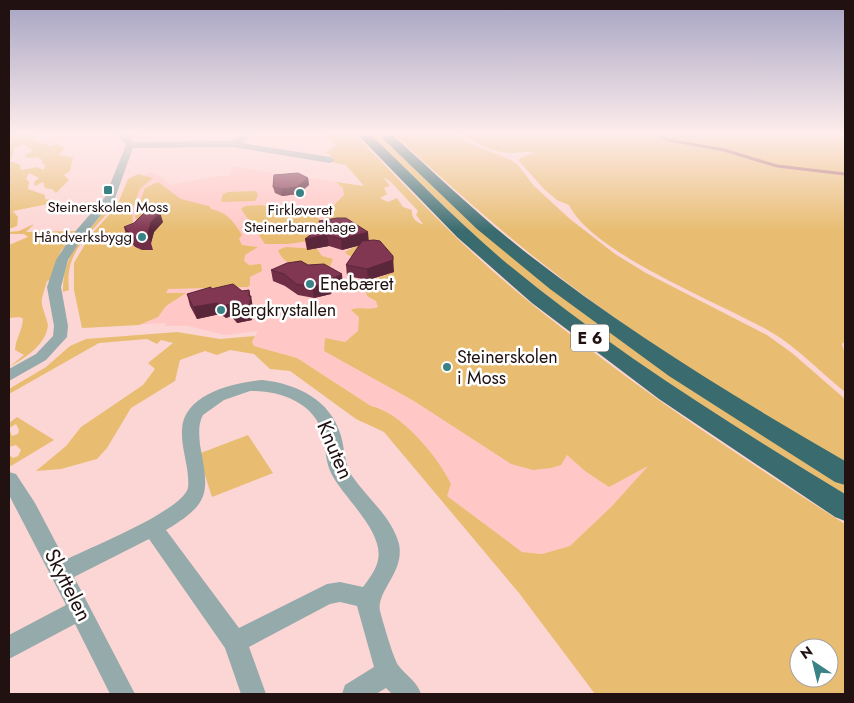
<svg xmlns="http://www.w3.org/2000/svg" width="854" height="703" font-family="Jost,sans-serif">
<rect width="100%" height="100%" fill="#fcd6d4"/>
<path fill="#ffc8c6" d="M232,166L341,183L650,464L613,505L570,546L542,554L522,552L446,496L447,476L416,436L381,408L371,406L297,358L254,346L252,343L258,331L225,335L188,326H166L165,323L82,328L74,290V263L90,236L117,206L128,179L138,174L147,175L149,172L158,175L171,185L219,176H230Z"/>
<path fill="#e8bd72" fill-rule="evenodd" d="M17,133H35L32,140L51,146L55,143L65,148L59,155L73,157L70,171L64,175L69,180L56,193L52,189L45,188L43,182L35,186L34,182L39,178L29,173L26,179L29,182L28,189L45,195V199L51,200L48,204L13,211L18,217L17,226L9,229V134ZM23,144L33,150L25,156L27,158L37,157L42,160V163L46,166L43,170L38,167L21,170L20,165L10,161L14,152L13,148Z
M323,133H353C405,185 454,239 510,286C615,374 729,450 845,524V694H595L519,593L384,432L356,419L290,371L270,369L254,354L230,350L217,355L205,351L180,360L175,381L131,408L107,448L97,459L61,469L36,471L66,446L81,427L143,385L155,369L148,363L173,343L161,340L157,344L147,339L99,343L9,394V389L46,367L70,346L86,339L177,332L220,339L255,336L252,342L254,346L297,358L371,406C401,412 439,458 451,484L447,496L522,552L542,554L570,546L613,505L648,466L609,487L585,471L567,455L561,465L551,468L533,470L511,464L414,401L324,351L325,338L345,342L358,331L359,317L351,310C360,306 368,311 378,307L376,301L367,296L364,283L394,272L348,255L345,252L364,242L328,221L320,212L308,210L311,208L333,210V206L344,195L343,188L336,182L364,186L346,165L332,162L330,154L325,153L337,145ZM383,177L390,181L418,211L416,215L423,224C416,223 411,217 412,210L403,207L397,198L388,202L380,198L387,194L384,188L390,186ZM799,648H829V678H799Z
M368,133H378L453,204L743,422L845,485V500L804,475L609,344L495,255Z
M392,133H455L469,143L509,159L518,165L534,186L570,219L615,254L646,273L767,335L792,353L845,399V462C743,403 640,341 547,267C493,225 443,179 392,133Z
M460,133H845V341L842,344L845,354V392C820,372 798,348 771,332C721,303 593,254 569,205L557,200L544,189L518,160L524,156L534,153C526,150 518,153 509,153C493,152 473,143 460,133Z
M138,174L153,178L140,189L132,210L133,224L128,238L135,248L148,250L151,248L135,217L136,213L145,188L158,182L181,199L209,206L211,209C227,212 234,222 242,235L239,239L242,245L258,247L245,255L244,261L249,265L261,264L262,271L250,277V285L248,287L168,289L166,293H186L166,306L158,317L139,325L82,328L74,290V263L90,236L117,206L128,179Z
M256,191L258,195L255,201L221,202L223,194L228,192Z
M111,202H114V205C92,234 64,249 69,290L63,292C62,249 90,233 111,202Z
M261,205L313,214L330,227L309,234V241L288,244H265L241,209L245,206Z
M34,224L26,232L77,231L61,251L50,280L47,281C39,308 41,299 48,325C46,345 25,358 9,367L24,355L15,350C16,338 22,331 23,319L20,317L9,318V245L28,237L24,234H9V232L19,231Z
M286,247L317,249L322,256L333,259L329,269C310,267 285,270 278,250Z
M17,417L54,440L11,466L9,465V455L13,458L18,456L21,450L16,445L9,447V429L12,436L18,434L19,430L16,424L9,428V423Z
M248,435L273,473L212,497L198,454Z"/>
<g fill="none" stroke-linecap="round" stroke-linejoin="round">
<path stroke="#a96766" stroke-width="3" d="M653,133L668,140L724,150L777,166L845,174"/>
<path fill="#95aaab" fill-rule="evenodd" d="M111,133H144L130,138L133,142L231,141L246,133H256L241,143L330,157L335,160L330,163L233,147L133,148L115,198L82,238L68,260L61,287L68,326L67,337L46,360L9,381V369L36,354L53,336L54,326L47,287L56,260L73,234L105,197L126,145L122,139Z
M263,380C297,384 331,400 341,436C345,450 344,463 352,476C367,498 392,517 399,544C405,572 376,591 380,611C383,622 393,657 398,665C406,676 417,681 421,694H392L386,688L376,694H342L345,685L374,667L357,606L340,602L330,604L249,647L266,694H241L225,648L149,539L74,577L135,694H110L75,624L9,659V635L66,605L9,495V472L16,474L35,503L65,560C89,548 182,511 188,488C190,468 181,450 182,430C183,394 234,382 263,380ZM250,391C279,390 314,402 323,434C326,448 325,462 332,475C345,499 384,532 378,560C376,570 369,579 363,587L340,582L327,584L239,628L166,530C211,503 209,493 200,445C199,434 198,424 203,415L224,400Z"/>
<path fill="#3a6c6f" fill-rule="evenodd" d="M356,133H369C414,176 457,221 504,261C610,349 728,423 845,494V521L835,517L659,399L532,303L457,237Z
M377,133H390C435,173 477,214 524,251C625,330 734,397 845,461V485L835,482L669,376L550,289L477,229Z"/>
</g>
<path fill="#6f2e46" d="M308,178L309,185L298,194L282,196L275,193L273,187Z
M319,221L368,240L394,272L368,280L347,276L346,265L360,245L342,250L329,246L307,250L320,228Z
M163,222L154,232L151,243L153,250H142L135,247L127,238L124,227Z
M271,270L343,285L332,291L331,294L314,298L298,295L285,286L273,281Z
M211,289L242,291L249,290L253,308L252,320L237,323L231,316L226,318L220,314L197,319L190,306L187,294Z"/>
<path fill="#5a2639" d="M308,178L309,185L298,194L282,196L281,189Z
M160,212L163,222L154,232L151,243L148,233L151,222Z
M368,232L369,243L342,250L341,239Z
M327,235L329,246L307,250L305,239Z
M393,256L394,272L368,280L367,269Z
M342,274L343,285L332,291L331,294L314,298L312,287Z
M249,290L251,299V296L253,308L252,320L237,323L234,311Z
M217,303L220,314L197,319L193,307Z
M228,304L231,316L226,318L223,307Z"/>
<path fill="#813651" stroke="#5a2639" d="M298,173L308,178L297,187L281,189L273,187L274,175Z
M145,212H160L151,222L148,233L150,239H138L132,236L124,227L134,223Z
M337,218H346L368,232L341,239L327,235L305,239L321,227L319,221Z
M374,240L380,241L393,256V260L367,269L346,265L362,241Z
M301,261L308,265L324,264L342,274L331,279L330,282L312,287L296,284L284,274L271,270L287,263Z
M233,284L242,291L249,290V296H251L249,308L234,311L228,304L223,307L217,303L193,307L187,294L211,287V289Z"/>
<linearGradient id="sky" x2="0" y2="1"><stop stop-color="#a6a4c3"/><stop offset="0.58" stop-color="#feedec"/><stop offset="1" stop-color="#feedec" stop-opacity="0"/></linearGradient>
<rect width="854" height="231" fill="url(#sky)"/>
<g fill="#398286" stroke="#fff" stroke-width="2">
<rect x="103" y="185" width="10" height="10" rx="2.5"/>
<circle cx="300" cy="193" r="5"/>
<circle cx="142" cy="237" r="5"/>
<circle cx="310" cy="284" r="5"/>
<circle cx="221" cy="310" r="5"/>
<circle cx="447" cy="367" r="5"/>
</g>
<g text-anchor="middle" stroke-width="5" stroke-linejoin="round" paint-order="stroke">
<g font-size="15" fill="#211111" stroke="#fff">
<text x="108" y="212">Steinerskolen Moss</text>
<text x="300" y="215">Firkløveret<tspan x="300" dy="17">Steinerbarnehage</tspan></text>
<text x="132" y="242" text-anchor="end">Håndverksbygg</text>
</g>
<rect fill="#fff" stroke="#645858" stroke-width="1" x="571" y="324.5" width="38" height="27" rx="4"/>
<g font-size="16" font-weight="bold" fill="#211111">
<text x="590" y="344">E 6</text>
</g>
<g font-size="18" fill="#211111" stroke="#fff" text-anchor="start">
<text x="320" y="290">Enebæret</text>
<text x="231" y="316">Bergkrystallen</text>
<text x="457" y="363">Steinerskolen<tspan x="457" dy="21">i Moss</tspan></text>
</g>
<g font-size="21" fill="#211111" stroke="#fff">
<text transform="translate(335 450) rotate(67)" y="7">Knuten</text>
<text transform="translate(68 585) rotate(63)" y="7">Skyttelen</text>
</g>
</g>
<rect width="854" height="703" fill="none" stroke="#211111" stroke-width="20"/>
<g transform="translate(814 663) rotate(325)"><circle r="24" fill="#ffffff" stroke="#a6a0a0"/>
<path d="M0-4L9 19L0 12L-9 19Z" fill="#398286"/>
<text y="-8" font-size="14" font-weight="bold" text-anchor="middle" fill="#211111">N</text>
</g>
</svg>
